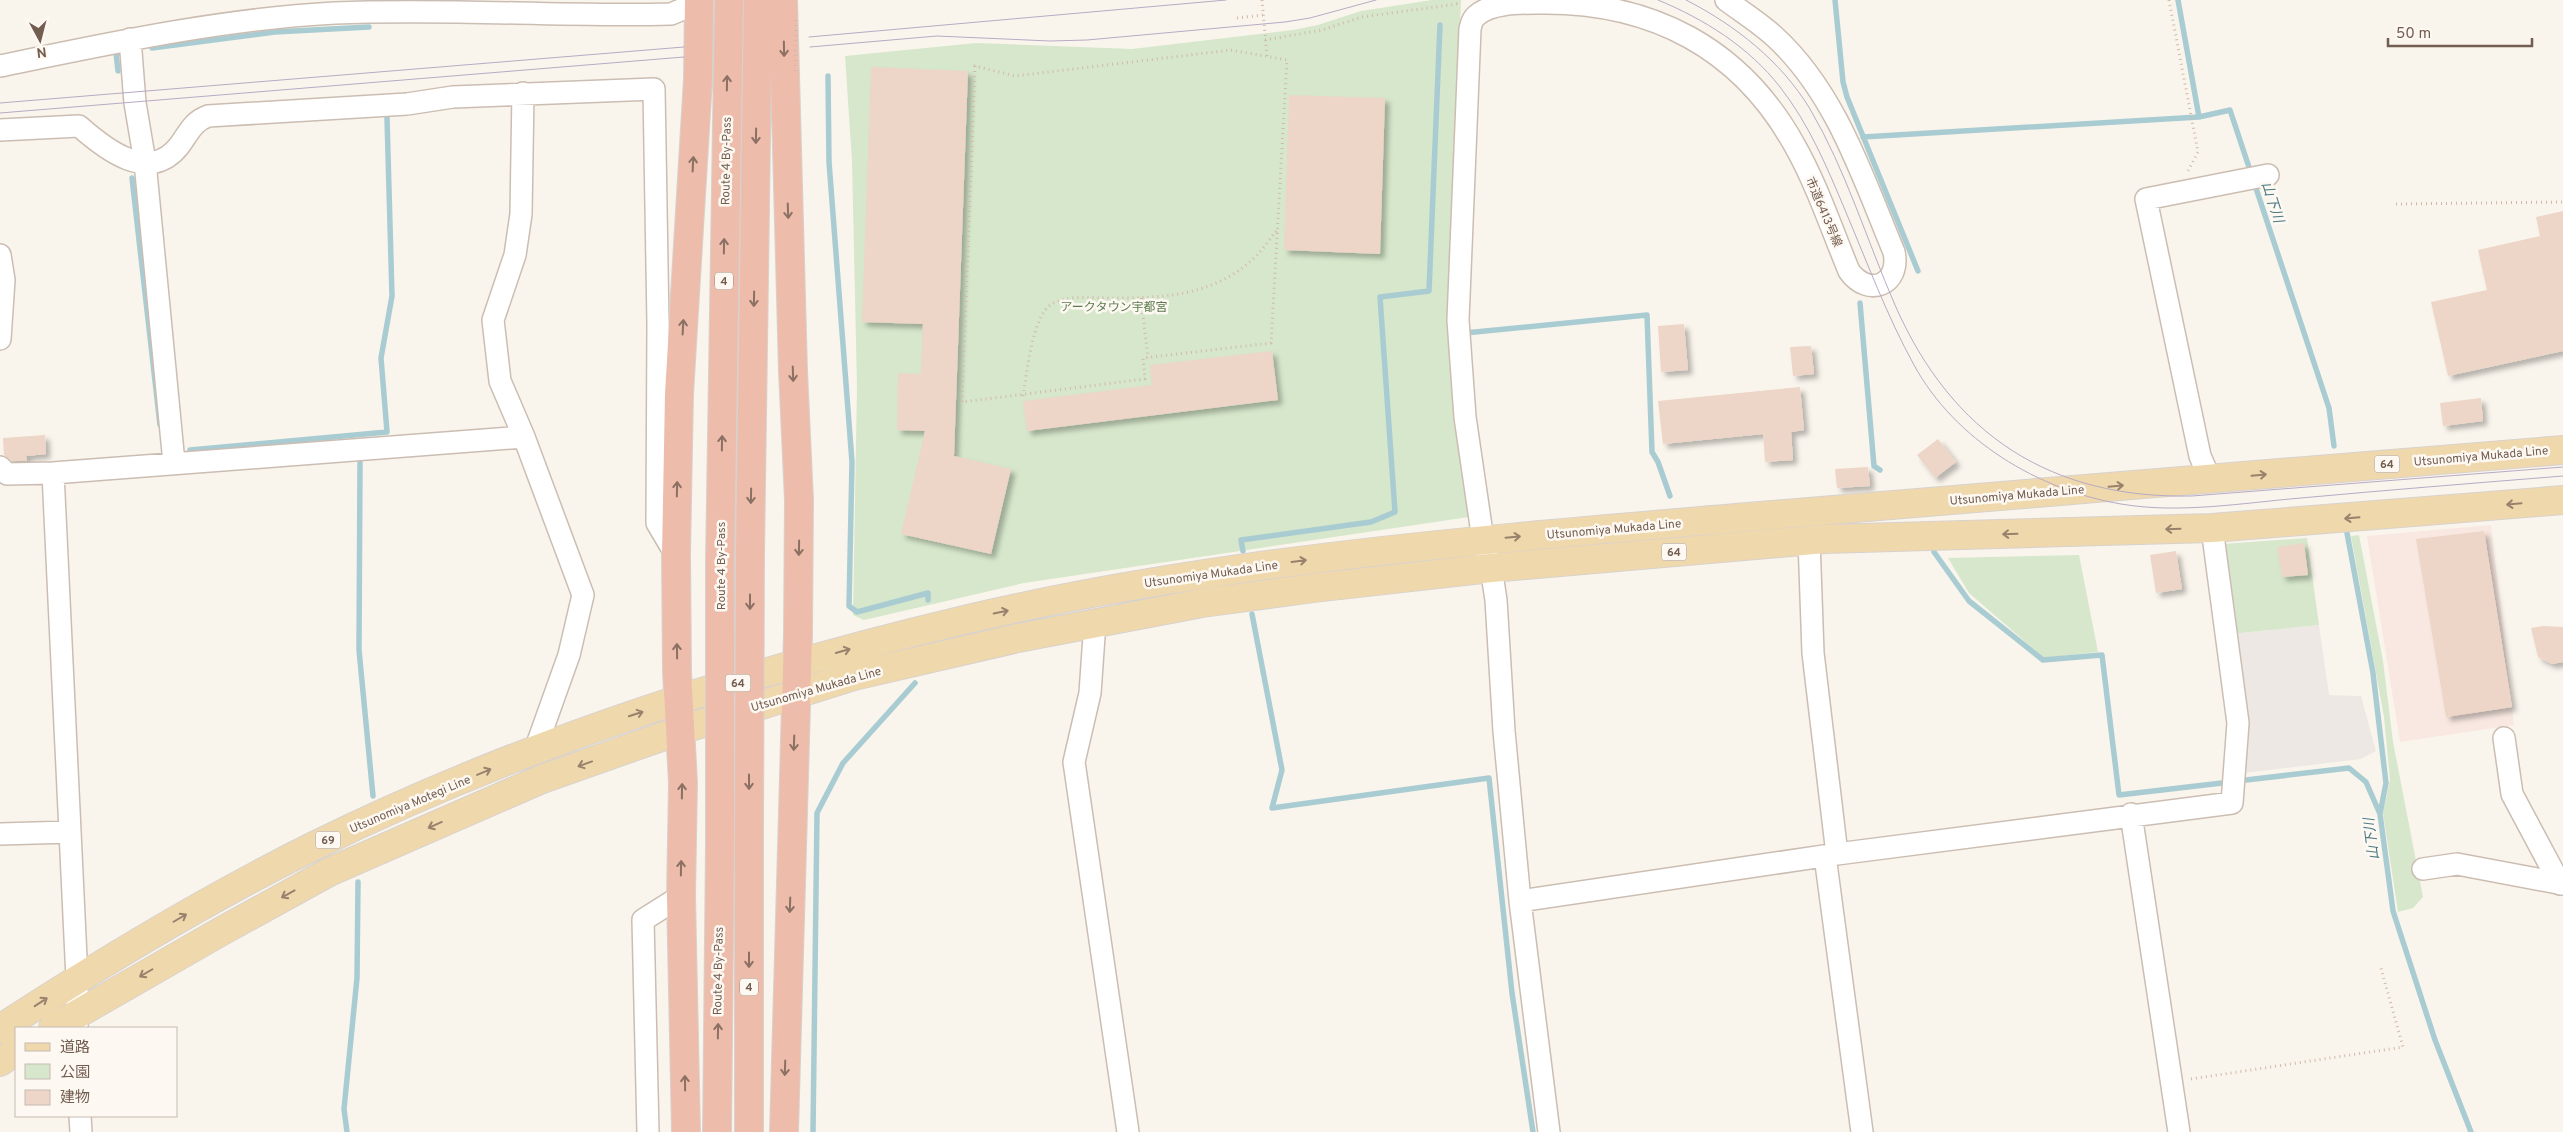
<svg xmlns="http://www.w3.org/2000/svg" width="2563" height="1132" font-family="Overpass,'Noto Sans JP',sans-serif">
<defs>
<filter id="shadow"><feDropShadow dx="4.5" dy="4.5" stdDeviation="2.5" flood-color="#0004"/></filter>
</defs>
<rect width="100%" height="100%" fill="#faf5ec"/>
<path fill="#f9e8e1" d="M2491,525L2514,725L2400,742L2367,536Z"/>
<path fill="#ede8e4" d="M2319,625L2329,695L2361,696L2376,751L2361,759L2243,773L2230,634Z"/>
<path fill="#d6e7cb" d="M1432,0H1461L1450,304L1452,384L1461,471L1469,517L1024,583L864,620L853,615L857,387L852,161L845,56L976,43L1132,49L1293,30L1318,25L1361,11Z
M2359,535L2383,661L2393,742L2423,897L2413,908L2398,912L2383,813L2390,780L2384,717L2351,536Z
M2307,538L2319,625L2230,634L2223,544Z
M2079,555L2098,652L2044,658L1969,593L1948,558Z"/>
<g fill="none" stroke-linecap="round" stroke-linejoin="round">
<path stroke="#a9ccd3" stroke-width="5.5" d="M1835,0L1843,82L1847,97L1918,271
M2178,0L2199,117L2230,110L2329,408L2334,446
M152,48L275,32L369,27
M118,71L116,53H119
M828,76L829,162L852,462L849,606L857,612L928,593V600
M1863,137L2199,117
M132,178L160,425
M1860,303L1874,466L1880,470
M1465,331V333L1647,315L1652,452L1658,462L1670,496
M190,450L387,432L381,358L392,296L387,118
M360,463L359,650L373,796
M2347,533L2373,673L2386,783L2380,814L2393,911L2435,1040L2471,1132
M1243,551L1241,540L1371,522L1395,512L1380,297L1429,291L1440,25
M1934,552L1969,601L2043,660L2102,655L2119,795L2222,783
M1252,614L1282,770L1272,808L1489,778L1512,993L1533,1132
M2246,780L2349,768L2366,782L2380,814
M347,1132L344,1109L357,978L358,882
M813,1132L817,813L843,763L915,683"/>
</g>
<path fill="#edd6c7" filter="url(#shadow)" d="M871,67L968,71L954,456L1011,469L991,554L901,534L925,431L897,430L898,373L921,374L923,324L862,322Z
M1289,95L1385,98L1380,254L1284,250Z
M2563,211V351L2448,376L2431,302L2487,290L2478,250L2540,236L2536,217Z
M1684,324L1688,370L1661,372L1658,326Z
M1811,346L1814,374L1793,376L1790,347Z
M1272,351L1278,400L1027,431L1023,401L1152,385L1150,365Z
M1800,387L1804,430L1791,432L1793,460L1765,462L1763,434L1663,444L1658,401Z
M2481,398L2483,421L2443,426L2440,403Z
M45,435L46,454L26,456L27,461H12L4,455L3,438Z
M1938,439L1956,462L1935,478L1917,455Z
M1868,467L1870,486L1837,488L1835,469Z
M2484,531L2512,707L2446,717L2416,539Z
M2304,543L2308,575L2282,577L2277,547Z
M2176,551L2182,589L2156,593L2150,555Z
M2543,626L2563,627V662L2552,664L2538,657L2531,628Z"/>
<g fill="none" stroke-linecap="round" stroke-linejoin="round">
<g stroke="#ccbdb2" stroke-width="24">
<path id="street" d="M130,39L135,103L145,162L174,463
M0,66C111,43 222,19 335,13C447,8 559,17 671,14L683,9
M523,93L521,214L515,255L493,320L500,381L524,437L583,595L569,655L535,750
M0,130L79,126C105,149 149,184 179,146C189,133 192,122 208,116L407,104L453,97L654,89L658,324L657,523L676,555
M0,255L4,280L0,339
M0,467L7,474L53,473L524,437
M53,473L77,979V1027
M2210,479L2200,456L2146,199L2268,175
M1809,540L1813,653L1837,854
M1095,622L1090,693L1074,762L1128,1132
M2504,738L2512,794L2560,884
M2131,814L2179,1132
M0,834L70,832
M1825,856L1862,1132
M2423,869L2457,864L2563,884
M1520,901L1837,854L2232,803L2238,723L2212,528
M80,1116L81,1132
M648,1132L643,920L681,896
M1549,1132L1520,901L1504,731L1496,600L1491,568L1483,540L1465,417L1458,320L1470,29C1471,25 1472,19 1476,16C1491,2 1522,3 1542,3C1652,2 1741,48 1795,146C1817,185 1832,230 1849,271C1868,298 1901,285 1894,252C1863,178 1836,93 1775,37C1760,23 1742,12 1726,0"/>
</g>
<g stroke="#d8d2ce" stroke-width="30">
<path id="primary" d="M53,1028L220,932L329,872L542,779L681,730L854,676L1018,638L1202,603L1314,588L1491,568L1825,539L2212,528L2563,500
M0,1029C101,963 204,901 312,847C518,745 744,672 968,619C1220,560 1479,540 1736,518C2012,495 2287,472 2563,450
M0,1062L16,1051"/>
</g>
<g stroke="#d8d2ce" stroke-width="30">
<path id="highway" d="M783,0L793,371L799,500L798,634L784,1132
M750,554L758,0
M720,562L729,0
M686,1132L681,896L683,783L677,672L676,555L679,394L698,79L699,0
M717,1132L720,845
M749,1132V841"/>
</g>
<path stroke="#d2b9a9" stroke-width="3" stroke-dasharray="1 4" stroke-linecap="butt" d="M1262,0L1267,56
M2169,0L2198,152L2188,171
M1237,18L1263,15
M1265,40L1322,30L1362,17L1457,4L1460,6
M1231,50L1287,60L1271,343L1143,358L1145,379L962,402L975,66L1015,76Z
M2396,204L2563,202
M1141,298L1148,358
M1023,396C1027,374 1032,315 1052,304C1067,295 1088,298 1105,298C1158,298 1212,298 1254,258C1263,250 1270,238 1278,229
M2191,1079L2403,1047L2380,965"/>
<use href="#street" stroke="#fff" stroke-width="21"/>
<use href="#primary" stroke="#f0d8ad" stroke-width="28"/>
<use href="#highway" stroke="#edbcab" stroke-width="28"/>
<path stroke="#b8aac4" stroke-width="1" d="M1658,0C1704,19 1749,47 1780,87C1809,124 1827,167 1845,210C1867,262 1887,316 1914,365C1955,440 2038,490 2121,504C2179,514 2242,503 2301,498C2388,490 2476,483 2563,476
M1686,0C1735,25 1781,61 1810,109C1846,170 1867,241 1895,305C1952,435 2051,499 2192,496L2563,467
M809,37L1226,0
M810,47L937,36L1050,41L1087,40L1285,22L1310,18L1376,0
M0,103L684,47
M0,113L684,57"/>
<g stroke="#d8d2ce" stroke-width="30" stroke-linecap="butt">
<path id="highway-bridge" d="M749,841L750,554
M720,845V562"/>
</g>
<path stroke="#d2b9a9" stroke-width="3" stroke-dasharray="1 4" stroke-linecap="butt" d="M795,71L796,16"/>
<use href="#highway-bridge" stroke="#edbcab" stroke-width="28"/>
</g>
<defs><path id="oneway-shaft" d="M-6 0H5M1.5-3L5.5 0L1.5 3" fill="none" stroke-width="1.6" stroke-linecap="round" stroke-linejoin="round" transform="scale(1.25)"/></defs>
<g stroke="#8b7063">
<use href="#oneway-shaft" transform="translate(784 49) rotate(89)"/>
<use href="#oneway-shaft" transform="translate(727 83) rotate(-89)"/>
<use href="#oneway-shaft" transform="translate(756 136) rotate(91)"/>
<use href="#oneway-shaft" transform="translate(693 164) rotate(-87)"/>
<use href="#oneway-shaft" transform="translate(788 211) rotate(88)"/>
<use href="#oneway-shaft" transform="translate(724 246) rotate(-89)"/>
<use href="#oneway-shaft" transform="translate(754 299) rotate(91)"/>
<use href="#oneway-shaft" transform="translate(683 327) rotate(-87)"/>
<use href="#oneway-shaft" transform="translate(793 374) rotate(88)"/>
<use href="#oneway-shaft" transform="translate(722 443) rotate(-89)"/>
<use href="#oneway-shaft" transform="translate(677 489) rotate(-89)"/>
<use href="#oneway-shaft" transform="translate(751 496) rotate(91)"/>
<use href="#oneway-shaft" transform="translate(799 548) rotate(91)"/>
<use href="#oneway-shaft" transform="translate(750 602) rotate(90)"/>
<use href="#oneway-shaft" transform="translate(677 651) rotate(-91)"/>
<use href="#oneway-shaft" transform="translate(794 743) rotate(92)"/>
<use href="#oneway-shaft" transform="translate(749 782) rotate(90)"/>
<use href="#oneway-shaft" transform="translate(682 791) rotate(-89)"/>
<use href="#oneway-shaft" transform="translate(681 868) rotate(-89)"/>
<use href="#oneway-shaft" transform="translate(790 905) rotate(92)"/>
<use href="#oneway-shaft" transform="translate(749 960) rotate(90)"/>
<use href="#oneway-shaft" transform="translate(718 1031) rotate(-89)"/>
<use href="#oneway-shaft" transform="translate(785 1068) rotate(92)"/>
<use href="#oneway-shaft" transform="translate(685 1083) rotate(-91)"/>
</g>
<g stroke="#98826d">
<use href="#oneway-shaft" transform="translate(2259 475) rotate(-5)"/>
<use href="#oneway-shaft" transform="translate(2116 486) rotate(-5)"/>
<use href="#oneway-shaft" transform="translate(2514 504) rotate(175)"/>
<use href="#oneway-shaft" transform="translate(2352 518) rotate(175)"/>
<use href="#oneway-shaft" transform="translate(2173 529) rotate(178)"/>
<use href="#oneway-shaft" transform="translate(2010 534) rotate(178)"/>
<use href="#oneway-shaft" transform="translate(1513 537) rotate(-5)"/>
<use href="#oneway-shaft" transform="translate(1299 561) rotate(-7)"/>
<use href="#oneway-shaft" transform="translate(1001 612) rotate(-12)"/>
<use href="#oneway-shaft" transform="translate(843 651) rotate(-16)"/>
<use href="#oneway-shaft" transform="translate(636 714) rotate(-18)"/>
<use href="#oneway-shaft" transform="translate(585 764) rotate(160)"/>
<use href="#oneway-shaft" transform="translate(484 772) rotate(-23)"/>
<use href="#oneway-shaft" transform="translate(435 825) rotate(156)"/>
<use href="#oneway-shaft" transform="translate(288 894) rotate(151)"/>
<use href="#oneway-shaft" transform="translate(180 918) rotate(-30)"/>
<use href="#oneway-shaft" transform="translate(146 973) rotate(150)"/>
<use href="#oneway-shaft" transform="translate(41 1002) rotate(-33)"/>
</g>
<g text-anchor="middle" stroke-width="5" stroke-linejoin="round" paint-order="stroke">
<g fill="#fdf9f2" stroke="#9c8c81" stroke-width="1">
<rect x="715" y="272.5" width="18" height="17" rx="4"/>
<rect x="2374.5" y="455.5" width="25" height="17" rx="4"/>
<rect x="1661.5" y="543.5" width="25" height="17" rx="4"/>
<rect x="725.5" y="674.5" width="25" height="17" rx="4"/>
<rect x="315.5" y="831.5" width="25" height="17" rx="4"/>
<rect x="740" y="978.5" width="18" height="17" rx="4"/>
</g>
<g font-size="11" font-weight="bold" fill="#735d51">
<text x="724" y="285">4</text>
<text x="2387" y="468">64</text>
<text x="1674" y="556">64</text>
<text x="738" y="687">64</text>
<text x="328" y="844">69</text>
<text x="749" y="991">4</text>
</g>
<g font-size="12" fill="#735d51" stroke="#fdf9f2">
<text transform="translate(726 161) rotate(-89)" y="4">Route 4 By-Pass</text>
<text transform="translate(1824 212) rotate(67)" y="4">市道6413号線</text>
<text transform="translate(2481 456) rotate(-5)" y="4">Utsunomiya Mukada Line</text>
<text transform="translate(2017 495) rotate(-5)" y="4">Utsunomiya Mukada Line</text>
<text transform="translate(1614 529) rotate(-5)" y="4">Utsunomiya Mukada Line</text>
<text transform="translate(721 566) rotate(-90)" y="4">Route 4 By-Pass</text>
<text transform="translate(1211 574) rotate(-8)" y="4">Utsunomiya Mukada Line</text>
<text transform="translate(816 689) rotate(-16)" y="4">Utsunomiya Mukada Line</text>
<text transform="translate(410 804) rotate(-23)" y="4">Utsunomiya Motegi Line</text>
<text transform="translate(718 971) rotate(-89)" y="4">Route 4 By-Pass</text>
</g>
<g font-size="12" fill="#5b7c4e" stroke="#fdf9f2">
<text x="1114" y="311">アークタウン宇都宮</text>
</g>
<g font-size="14" font-style="italic" fill="#4d7a83" stroke="#fdf9f2">
<text transform="translate(2273 202) rotate(72)" y="5">山下川</text>
<text transform="translate(2371 839) rotate(-97)" y="5">山下川</text>
</g>
</g>
<rect x="15" y="1027" width="162" height="90" fill="#fdf9f2" stroke="#c6bbb2"/>
<rect x="25" y="1043" width="25" height="8" fill="#f0d8ad" stroke="#c6bbb2"/>
<text x="60" y="1052" font-size="15" fill="#735d51">道路</text>
<rect x="25" y="1064" width="25" height="15" fill="#d6e7cb" stroke="#c6bbb2"/>
<text x="60" y="1077" font-size="15" fill="#735d51">公園</text>
<rect x="25" y="1090" width="25" height="15" fill="#edd6c7" stroke="#c6bbb2"/>
<text x="60" y="1102" font-size="15" fill="#735d51">建物</text>
<g transform="translate(40 40) rotate(173)" stroke="#fdf9f2" stroke-width="4" paint-order="stroke">
<path d="M0-4L9 19L0 12L-9 19Z" fill="#735d51"/>
<text y="-8" font-size="14" font-weight="bold" text-anchor="middle" fill="#735d51">N</text>
</g>
<path d="M2388 38v8h144v-8" fill="none" stroke="#735d51" stroke-width="2.5"/>
<text x="2396" y="38" font-size="15" fill="#735d51" stroke="#fdf9f2" stroke-width="4" paint-order="stroke">50 m</text>
</svg>
